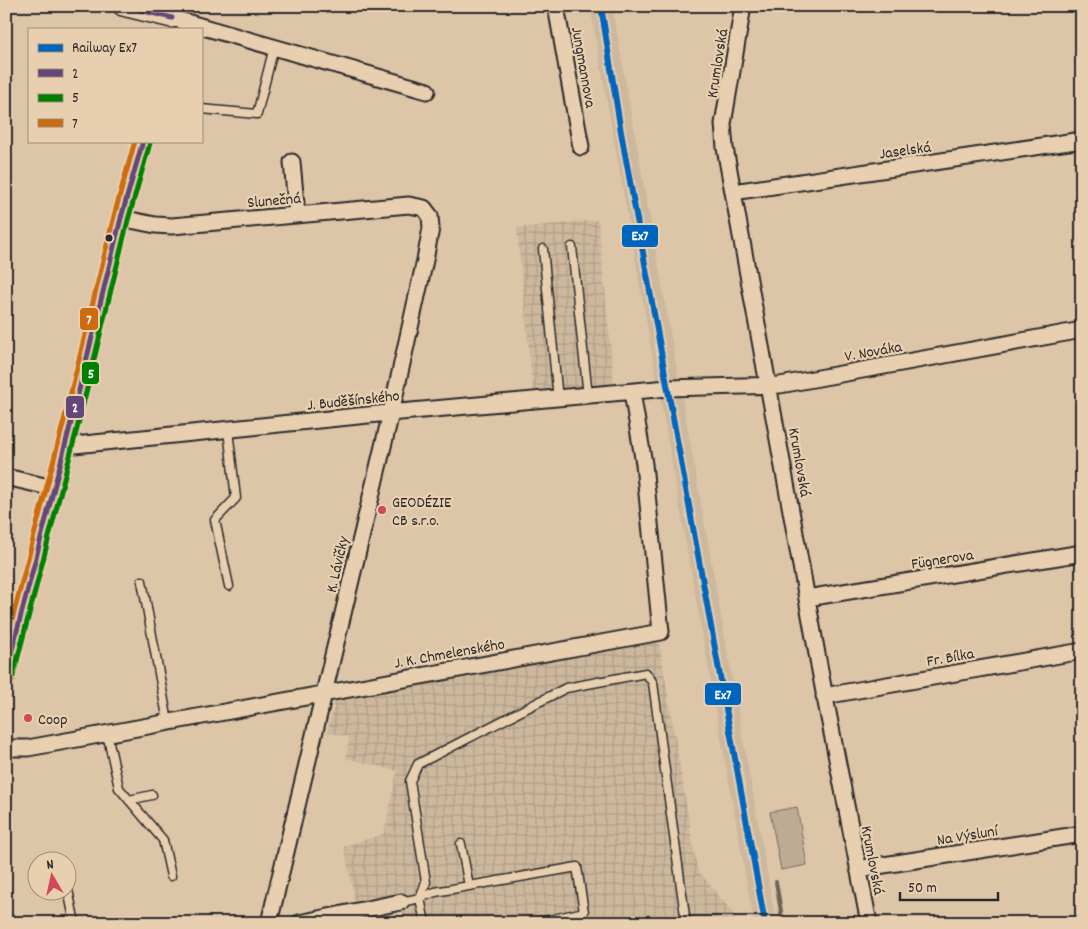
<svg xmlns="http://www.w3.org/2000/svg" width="1088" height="929" font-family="Dekko,sans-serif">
<defs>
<pattern id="industrial-grid" width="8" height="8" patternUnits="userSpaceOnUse" patternTransform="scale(1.25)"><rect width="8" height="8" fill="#cdb89d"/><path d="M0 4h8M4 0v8" fill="none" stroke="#b09e87"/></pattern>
</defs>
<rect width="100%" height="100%" fill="#ddc5a8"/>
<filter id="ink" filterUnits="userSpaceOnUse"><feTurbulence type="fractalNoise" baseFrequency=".02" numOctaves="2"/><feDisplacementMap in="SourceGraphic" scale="10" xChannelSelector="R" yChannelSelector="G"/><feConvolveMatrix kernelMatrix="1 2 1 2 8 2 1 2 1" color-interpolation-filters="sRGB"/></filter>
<g filter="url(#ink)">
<path fill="#cdb89d" d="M590,6H612L776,923H754Z"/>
<path fill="url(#industrial-grid)" d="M598,220L614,383L533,391L517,228Z
M659,642L697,869L733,913L735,923H405L399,895L355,902L344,846L384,834L397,771L346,758L349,737L327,732L335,701Z"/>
<path fill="#bfab93" stroke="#756b5f" d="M797,807L807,865L781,870L770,812Z"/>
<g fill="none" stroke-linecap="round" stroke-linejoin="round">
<path stroke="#6a6257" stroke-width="4" d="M776,882L783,923"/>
<g stroke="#2b2b2b" stroke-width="11">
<path id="service" d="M201,109L257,114L274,47
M572,247L588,396
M543,249L558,399
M228,430L236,498L215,520L229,586
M142,581L168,722
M107,733L119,788L163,840L171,876
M129,800L152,795
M461,844L469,886
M68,890L75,923
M401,902L420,898L435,892L577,867L584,912L536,923
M425,923L420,898L426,882L410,781L418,764L566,688L646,673L653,683L686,923"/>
</g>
<g stroke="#2b2b2b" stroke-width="19">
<path id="minor" d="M556,6L581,147
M743,6L723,124L725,148L823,687L869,923
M172,18L427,91
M292,162L297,215
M733,192L1082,140
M121,218L155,225L172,226L409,205L424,208L430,216L431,228L425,260L391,413L269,923
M65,446L378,414L668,388L780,385L1082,330
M6,477L53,488
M807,598L1082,553
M824,696L1082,651
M6,748H28L661,632L644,464L632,392
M858,869L1082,834
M299,923L401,902"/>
</g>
<g stroke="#2b2b2b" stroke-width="22">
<path id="tertiary" d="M123,6L172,18
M6,674L73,415L121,218L143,141"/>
</g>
<use href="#service" stroke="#e8cfb0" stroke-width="8"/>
<use href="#minor" stroke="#e8cfb0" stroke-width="15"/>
<use href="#tertiary" stroke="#e8cfb0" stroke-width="19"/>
<g stroke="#e8cfb0" stroke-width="9">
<path id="bus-1" d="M124,6L172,18
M6,673L73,415L121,218L143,141"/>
</g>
<g stroke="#e8cfb0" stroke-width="9">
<path id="bus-2" d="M13,676L80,417L128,220L150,143"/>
</g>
<g stroke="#e8cfb0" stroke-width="9">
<path id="bus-3" d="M6,643L66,413L114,216L135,141"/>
</g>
<use href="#bus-1" stroke="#644678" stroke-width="5"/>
<use href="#bus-2" stroke="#008000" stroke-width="5"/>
<use href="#bus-3" stroke="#cc6c0e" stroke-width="5"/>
<g stroke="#e8cfb0" stroke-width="10">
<path id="rail-1" d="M601,6L621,132L765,923"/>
</g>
<use href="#rail-1" stroke="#0065bd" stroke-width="6"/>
</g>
</g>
<circle fill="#2b2b2b" stroke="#e8cfb0" stroke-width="2" cx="109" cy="238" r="4.5"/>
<g fill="#d1495b" stroke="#e8cfb0" stroke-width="2">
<circle cx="382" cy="510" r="5"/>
<circle cx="28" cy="718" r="5"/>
</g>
<g text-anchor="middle" stroke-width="4.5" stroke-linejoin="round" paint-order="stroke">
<g font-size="16" fill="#2b2b2b" stroke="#e8cfb0">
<text transform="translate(716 63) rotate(-81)" y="6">Krumlovská</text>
<text transform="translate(585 67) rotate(80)" y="6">Jungmannova</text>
<text transform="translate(905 149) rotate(-8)" y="6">Jaselská</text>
<text transform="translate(274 199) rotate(-5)" y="6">Slunečná</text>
<text transform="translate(873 350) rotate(-10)" y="6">V. Nováka</text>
<text transform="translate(353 399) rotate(-6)" y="6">J. Buděšínského</text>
<text transform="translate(801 462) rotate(80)" y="6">Krumlovská</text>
<text transform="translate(942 558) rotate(-9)" y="6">Fügnerova</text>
<text transform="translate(336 564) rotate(-77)" y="6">K. Lávičky</text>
<text transform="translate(449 652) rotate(-10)" y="6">J. K. Chmelenského</text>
<text transform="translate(950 656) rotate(-10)" y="6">Fr. Bílka</text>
<text transform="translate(967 834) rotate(-9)" y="6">Na Výsluní</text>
<text transform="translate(874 860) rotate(79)" y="6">Krumlovská</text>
</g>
<g font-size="16" fill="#2b2b2b" stroke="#e8cfb0" text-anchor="start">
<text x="392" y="507">GEODÉZIE<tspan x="392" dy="18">CB s.r.o.</tspan></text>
<text x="38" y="724">Coop</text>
</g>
</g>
<g stroke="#e8cfb0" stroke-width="2">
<rect x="621" y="224" width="38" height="24" rx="5" fill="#0065bd"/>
<rect x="79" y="307" width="20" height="24" rx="5" fill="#cc6c0e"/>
<rect x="81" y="361" width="19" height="24" rx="5" fill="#008000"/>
<rect x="65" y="395" width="20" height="24" rx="5" fill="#644678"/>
<rect x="704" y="682" width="38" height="24" rx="5" fill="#0065bd"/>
</g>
<g font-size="14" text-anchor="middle" font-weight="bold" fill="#fff">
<text x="640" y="240">Ex7</text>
<text x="89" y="324">7</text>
<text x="91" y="378">5</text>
<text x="75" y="412">2</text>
<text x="723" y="699">Ex7</text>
</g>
<rect width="1088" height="929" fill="none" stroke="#e8cfb0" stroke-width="25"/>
<rect x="12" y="12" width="1063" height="904" fill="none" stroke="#2b2b2b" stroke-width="2" filter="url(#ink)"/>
<rect x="28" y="28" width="175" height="115" fill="#e8cfb0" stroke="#9c8d7b"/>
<rect x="38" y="44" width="25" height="8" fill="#0065bd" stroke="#9c8d7b"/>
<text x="72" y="52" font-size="15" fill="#2b2b2b">Railway Ex7</text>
<rect x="38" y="69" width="25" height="8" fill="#644678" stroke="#9c8d7b"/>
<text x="72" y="78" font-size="15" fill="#2b2b2b">2</text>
<rect x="38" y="94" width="25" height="8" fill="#008000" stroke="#9c8d7b"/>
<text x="72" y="102" font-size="15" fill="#2b2b2b">5</text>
<rect x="38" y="119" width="25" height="8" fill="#cc6c0e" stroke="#9c8d7b"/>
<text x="72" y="128" font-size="15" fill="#2b2b2b">7</text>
<g transform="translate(52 876) rotate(351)"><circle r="24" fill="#e8cfb0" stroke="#9c8d7b"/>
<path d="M0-4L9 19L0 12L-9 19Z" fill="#d1495b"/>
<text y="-8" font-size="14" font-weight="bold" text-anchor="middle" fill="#2b2b2b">N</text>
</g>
<path d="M900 892v8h98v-8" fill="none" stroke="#2b2b2b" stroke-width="2.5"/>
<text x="908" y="892" font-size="15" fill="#2b2b2b" stroke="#e8cfb0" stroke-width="4" paint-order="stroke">50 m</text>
</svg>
